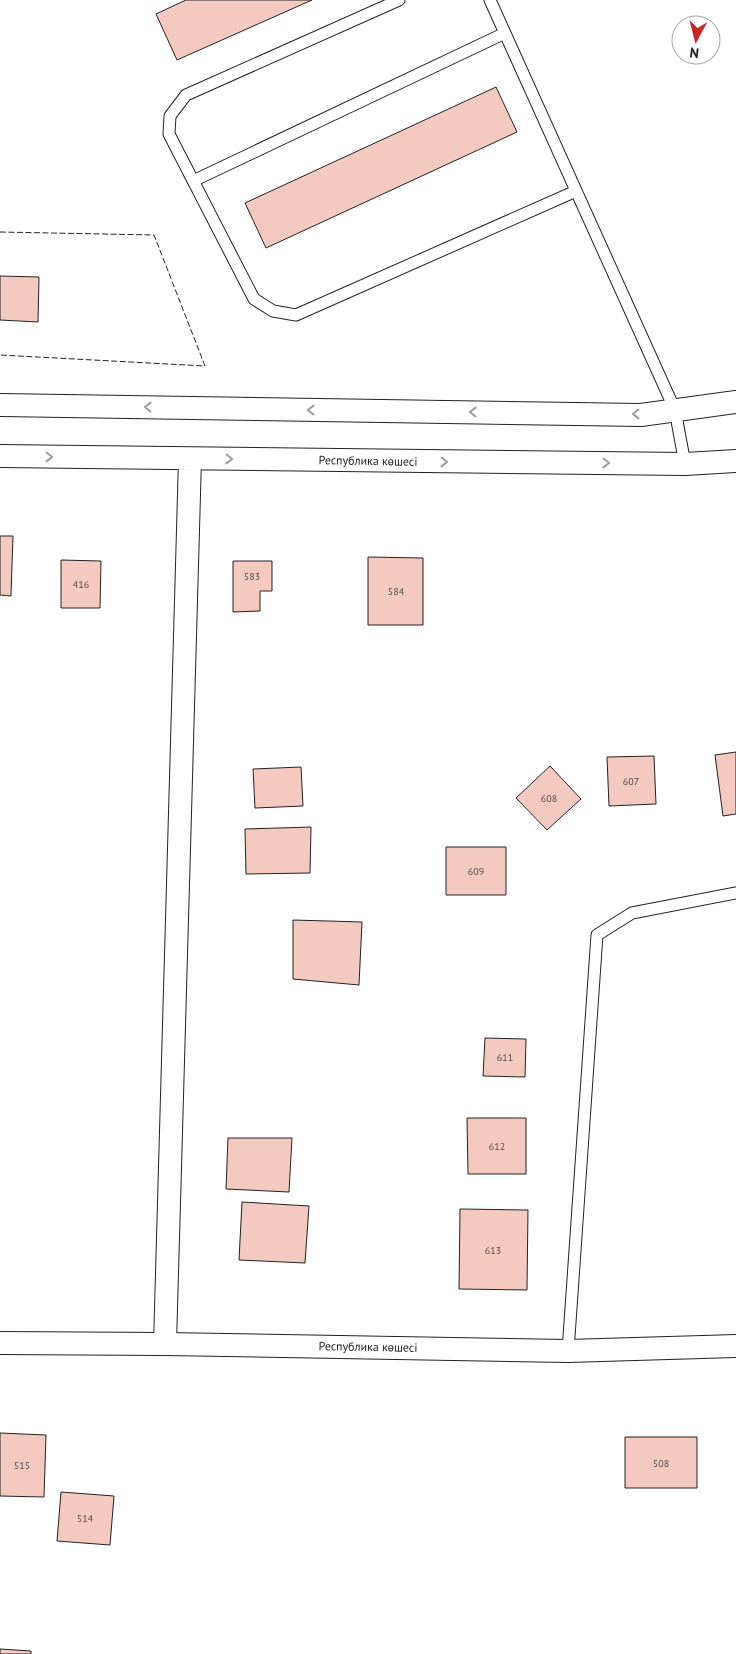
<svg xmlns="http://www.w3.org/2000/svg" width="736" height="1654" font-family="'PT Sans',sans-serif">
<rect width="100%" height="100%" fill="#fff"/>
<path fill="#f3c9c0" stroke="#222" d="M186,0H312L177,60L156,14Z
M496,87L517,132L266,248L245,203Z
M0,276L39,277L38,322L0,320Z
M0,536H13L11,596L0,595Z
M368,557L423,558V625H368Z
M61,560L101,561L100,608H61Z
M233,561H272V591H260V611L233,612Z
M736,752V814L723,816L715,755Z
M654,756L656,804L609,806L607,757Z
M550,766L581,799L547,830L516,798Z
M301,767L303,806L255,808L253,769Z
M311,827L310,873L246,874L245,829Z
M446,847H506V895H446Z
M293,920L362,922L359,985L293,979Z
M485,1038L526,1039L525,1077L483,1076Z
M467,1118H526V1174H468Z
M228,1138H292L289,1192L226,1189Z
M242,1202L309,1206L305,1263L239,1260Z
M460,1209L528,1210L527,1290L459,1289Z
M0,1433L46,1435L44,1497L0,1496Z
M625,1437H697V1488H625Z
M61,1492L114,1496L110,1545L57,1541Z
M0,1649L31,1651V1654H0Z"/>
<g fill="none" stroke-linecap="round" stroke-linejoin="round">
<g stroke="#222" stroke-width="13">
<path id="service" d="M399,0L186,95L170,116L169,134L254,299L273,311L296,315L576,191
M490,0L675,410L685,464
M193,181L505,33
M568,1351L597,935L632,913L736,893"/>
</g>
<g stroke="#222" stroke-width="24">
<path id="minor" d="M0,405L641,415L736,402
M0,456L685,464L736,461
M0,1343L165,1344L568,1351L736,1346
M165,1344L190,459"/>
</g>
<use href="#service" stroke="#fff" stroke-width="11"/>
<use href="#minor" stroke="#fff" stroke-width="22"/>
<path stroke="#222" stroke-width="1" stroke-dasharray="6 2.5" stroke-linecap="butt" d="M0,232L154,235L205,366L0,355"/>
</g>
<defs><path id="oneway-chevron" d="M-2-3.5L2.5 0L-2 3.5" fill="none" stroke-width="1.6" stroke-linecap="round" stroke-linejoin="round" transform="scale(1.25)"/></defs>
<g stroke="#9c9c9c">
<use href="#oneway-chevron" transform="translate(148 407) rotate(-179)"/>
<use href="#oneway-chevron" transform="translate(311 410) rotate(-179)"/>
<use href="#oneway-chevron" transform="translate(473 412) rotate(-179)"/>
<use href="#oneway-chevron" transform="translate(636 414) rotate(179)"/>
<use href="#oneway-chevron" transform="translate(49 457) rotate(1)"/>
<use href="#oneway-chevron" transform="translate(229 459) rotate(1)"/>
<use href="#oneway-chevron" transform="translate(444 462) rotate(1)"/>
<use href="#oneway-chevron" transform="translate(606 463) rotate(1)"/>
</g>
<g text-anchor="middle" stroke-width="4" stroke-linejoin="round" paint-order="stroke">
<g font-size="10" fill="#564c4a">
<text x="252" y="580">583</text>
<text x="81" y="588">416</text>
<text x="396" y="595">584</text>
<text x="631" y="785">607</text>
<text x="549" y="802">608</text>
<text x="476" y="875">609</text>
<text x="505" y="1061">611</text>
<text x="497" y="1150">612</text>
<text x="493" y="1254">613</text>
<text x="661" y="1467">508</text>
<text x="22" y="1469">515</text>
<text x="85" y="1522">514</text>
</g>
<g font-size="12" fill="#222" stroke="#fff">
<text transform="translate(368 461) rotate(1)" y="4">Республика көшесі</text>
<text transform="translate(368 1347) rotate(1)" y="4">Республика көшесі</text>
</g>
</g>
<g transform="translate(696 40) rotate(187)"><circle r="24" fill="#ffffff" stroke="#a7a7a7"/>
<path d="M0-4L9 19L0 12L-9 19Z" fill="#c62828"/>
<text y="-8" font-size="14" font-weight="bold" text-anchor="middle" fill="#222222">N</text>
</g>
</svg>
